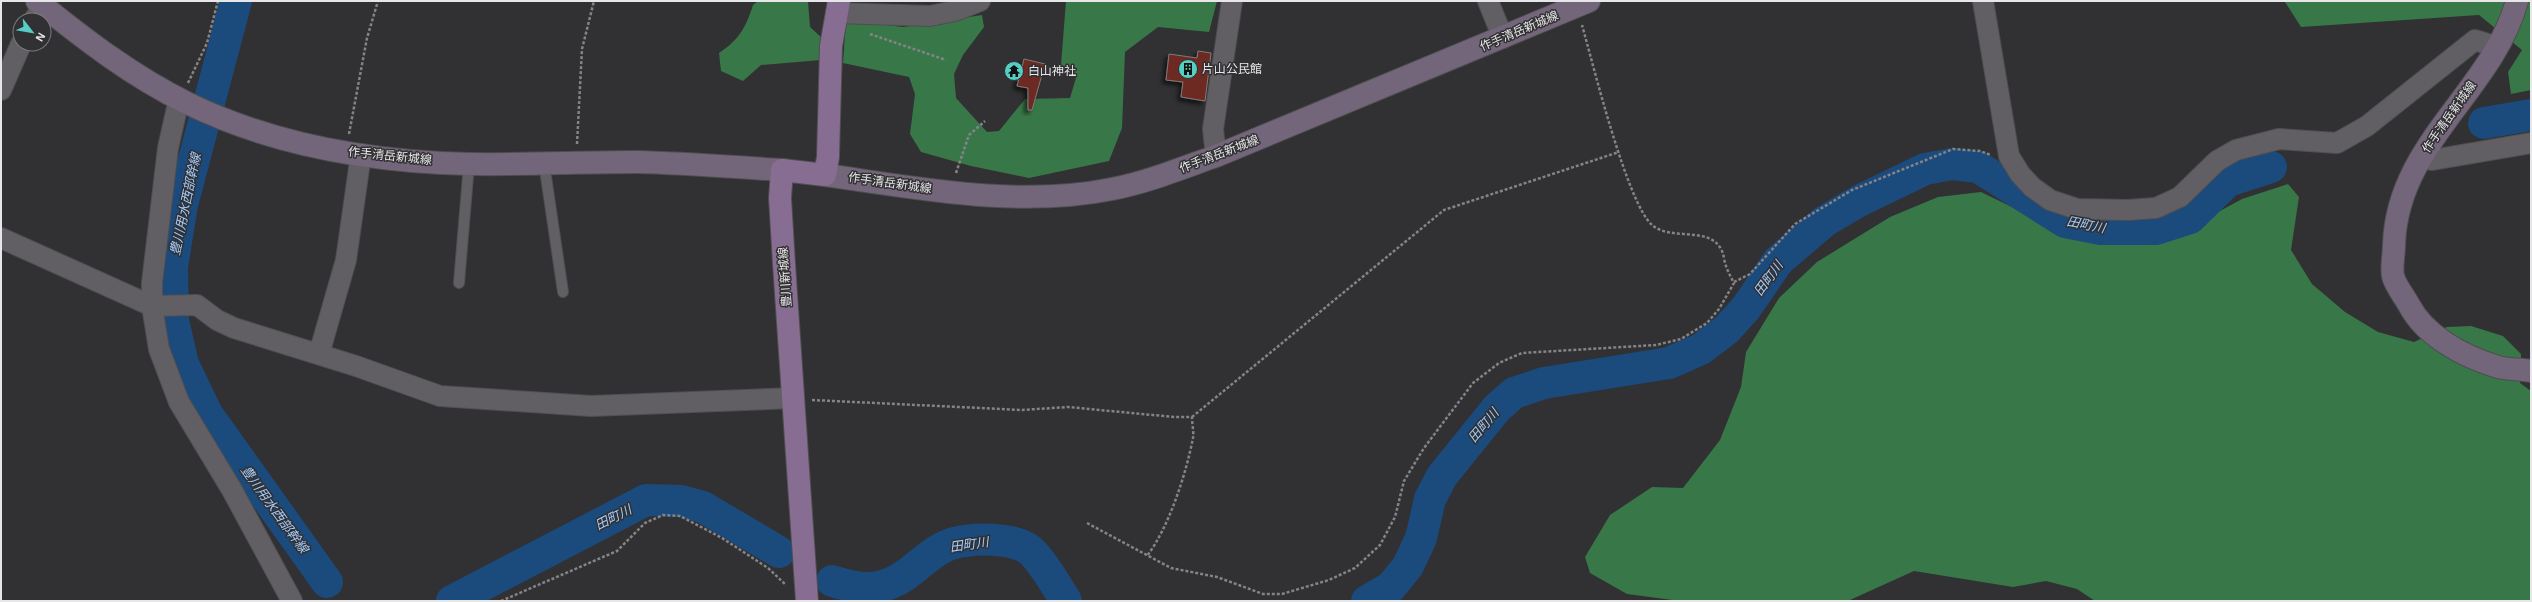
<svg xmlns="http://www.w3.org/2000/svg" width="2532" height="602" font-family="Helvetica,'Noto Sans JP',sans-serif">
<defs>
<filter id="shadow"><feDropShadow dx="-3.5" dy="3.5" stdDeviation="2" flood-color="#0009"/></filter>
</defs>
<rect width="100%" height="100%" fill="#313033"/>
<path fill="#387748" d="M758,1H808L810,27L822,38L821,60L761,65L743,81L721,71L719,53C739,40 746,27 753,5Z
M1066,1H1217L1209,32L1158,27L1125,52L1122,128L1109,161L1029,178L971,166L921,152L910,134L915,94L909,77L843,63L846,20L903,27L982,15L984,27L963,55L954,74L956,98L987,132L999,131L1025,99L1070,98L1076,78L1061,65Z
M2288,1H2531V90L2511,94L2508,72L2522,50L2479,15L2301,27L2285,2Z
M2288,184L2299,197L2291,250L2312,284L2345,312L2378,332L2414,342L2447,327L2471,326L2503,336L2521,354L2520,383L2531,391V601H2095L2077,589L2046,581L2013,587L1914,571L1850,600L1680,601L1627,594L1590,573L1585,557L1610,515L1652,487L1683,488L1720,440L1741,387L1746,352L1779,298L1817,262L1890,217L1938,197L1981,192L2074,237L2114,243L2172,237L2242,199Z"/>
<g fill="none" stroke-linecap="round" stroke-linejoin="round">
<path stroke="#1b4a7c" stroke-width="32" d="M236,1L182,205L172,267L173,320L183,364L207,414L327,582
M2484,123L2531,115
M832,581C852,587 870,592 891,583C912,575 925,555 946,546C966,537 1018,536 1033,553C1046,567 1056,585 1066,601
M452,601L646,500L681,501L703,507L779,552
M1367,601L1391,587L1408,566L1421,538L1430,499L1442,476L1497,408L1514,393L1544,383L1669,363L1701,349L1727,329L1746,308L1778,261L1825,221L1859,201L1925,169L1952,164L1978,167L2065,222L2101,229H2156L2190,218L2228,181L2271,167"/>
</g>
<path fill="#6c2920" stroke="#807b7a" filter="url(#shadow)" d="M1198,51L1211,53L1205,101L1181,97L1183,82L1166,80L1169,54L1197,58Z
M1024,59L1045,64L1032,110H1028V88L1017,86Z"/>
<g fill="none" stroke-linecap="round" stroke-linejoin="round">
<g stroke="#4f4e51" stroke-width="12">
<path id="service" d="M544,163L563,292
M459,283L469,164"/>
</g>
<g stroke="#4f4e51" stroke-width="22">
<path id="minor" d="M1488,1L1503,38
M1983,1L2009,156L2020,174L2032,187L2050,200L2077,209L2128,210L2156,208L2180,197L2217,161L2236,150L2279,139L2337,143L2367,126L2475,40L2497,47
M836,13L930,16L955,11L980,1
M34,20L43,6
M1,90L21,44
M179,99L168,148L152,283V306L159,349L179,402L232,490L292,601
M1216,156L1213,129L1232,1
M2422,156L2432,160L2531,143
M1,238L152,306L197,305L217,320L234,328L356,366L440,396L591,406L794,398
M319,354L346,260L361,154"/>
</g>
<g stroke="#4f4e51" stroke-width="24">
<path id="secondary" d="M37,1C84,39 132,76 187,103C273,145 374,162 470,164C525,165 581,162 636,162C684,163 733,167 782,170
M2517,1C2492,92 2397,143 2394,245C2394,255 2391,267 2393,276C2395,285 2404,296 2409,305C2425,336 2463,356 2495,366C2506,370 2520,369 2531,371
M825,175C918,188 1018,208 1112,189C1148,182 1182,168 1216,156L1589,1"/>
</g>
<g stroke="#4f4e51" stroke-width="24">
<path id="primary" d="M807,601L784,264L780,198L782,170L825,175L828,157L831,46L839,1"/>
</g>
<path stroke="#848386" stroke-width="2.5" stroke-dasharray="3 2" stroke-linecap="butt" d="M870,34L946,60
M188,83L207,43L218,1
M349,134L367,38L378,1
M577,144L582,49L594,1
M956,173L969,135L985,121
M1734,282L1750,274L1795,224L1852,190L1953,149L1980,151L1991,155
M812,400L1022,410L1068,407L1174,417H1192C1192,424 1194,432 1193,438C1186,474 1169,527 1147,556
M1192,417L1444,210L1619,152
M1087,523L1171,568L1217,577L1263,594H1282L1329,580L1355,568L1380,545L1395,517L1404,481L1424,448L1473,383L1499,363L1522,353L1656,345L1681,339L1707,323L1719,309L1734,283C1731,277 1728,272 1726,266C1724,261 1724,254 1721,249C1709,226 1670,241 1652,225C1627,203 1593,64 1582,25
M501,601L617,551L645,523L663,515L680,516L722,538L768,568L786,585"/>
<use href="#service" stroke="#615f63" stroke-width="10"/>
<use href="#minor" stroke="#615f63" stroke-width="20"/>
<use href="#secondary" stroke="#74667a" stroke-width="22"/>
<use href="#primary" stroke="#876d91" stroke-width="22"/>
</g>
<defs>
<g id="building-disc" transform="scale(1)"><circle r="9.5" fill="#56cec4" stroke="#313033"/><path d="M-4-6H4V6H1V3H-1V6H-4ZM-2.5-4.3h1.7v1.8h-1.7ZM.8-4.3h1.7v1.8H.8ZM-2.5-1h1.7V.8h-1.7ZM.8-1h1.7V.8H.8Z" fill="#111"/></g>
<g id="temple-disc" transform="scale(1)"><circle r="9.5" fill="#56cec4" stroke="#313033"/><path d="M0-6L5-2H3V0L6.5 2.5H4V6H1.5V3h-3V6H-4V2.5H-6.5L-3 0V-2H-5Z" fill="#111"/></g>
</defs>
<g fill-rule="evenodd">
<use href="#building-disc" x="1188" y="69"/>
<use href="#temple-disc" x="1014" y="71"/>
</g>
<g text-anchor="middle" stroke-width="3" stroke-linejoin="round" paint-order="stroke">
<g font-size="12" fill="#e7e6e9" stroke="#313033">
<text transform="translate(1519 31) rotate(-23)" y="4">作手清岳新城線</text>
<text transform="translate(2449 117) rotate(-55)" y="4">作手清岳新城線</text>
<text transform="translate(1219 154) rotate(-21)" y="4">作手清岳新城線</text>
<text transform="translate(390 156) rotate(6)" y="4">作手清岳新城線</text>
<text transform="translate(890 183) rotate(8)" y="4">作手清岳新城線</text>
<text transform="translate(785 277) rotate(-94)" y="4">豊川新城線</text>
</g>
<g font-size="12" fill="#e7e6e9" stroke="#313033" text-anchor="start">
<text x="1202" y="73">片山公民館</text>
<text x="1028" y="75">白山神社</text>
</g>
<g font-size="13" font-style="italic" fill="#a5ccfa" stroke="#313033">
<text transform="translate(185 204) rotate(-78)" y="5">豊川用水西部幹線</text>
<text transform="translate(2086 224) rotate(11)" y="5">田町川</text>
<text transform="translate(1768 278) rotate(-54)" y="5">田町川</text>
<text transform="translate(1483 425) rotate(-50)" y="5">田町川</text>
<text transform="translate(275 509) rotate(54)" y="5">豊川用水西部幹線</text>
<text transform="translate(613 517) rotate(-27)" y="5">田町川</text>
<text transform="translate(969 544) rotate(-8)" y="5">田町川</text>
</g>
</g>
<rect width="2532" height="602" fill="none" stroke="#e7e6e9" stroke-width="4"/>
<g transform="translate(32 32) rotate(121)"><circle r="19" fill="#313033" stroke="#7a797c"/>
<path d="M0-3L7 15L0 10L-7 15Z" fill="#56cec4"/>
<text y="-6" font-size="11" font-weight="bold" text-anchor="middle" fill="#e7e6e9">N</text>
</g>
</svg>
